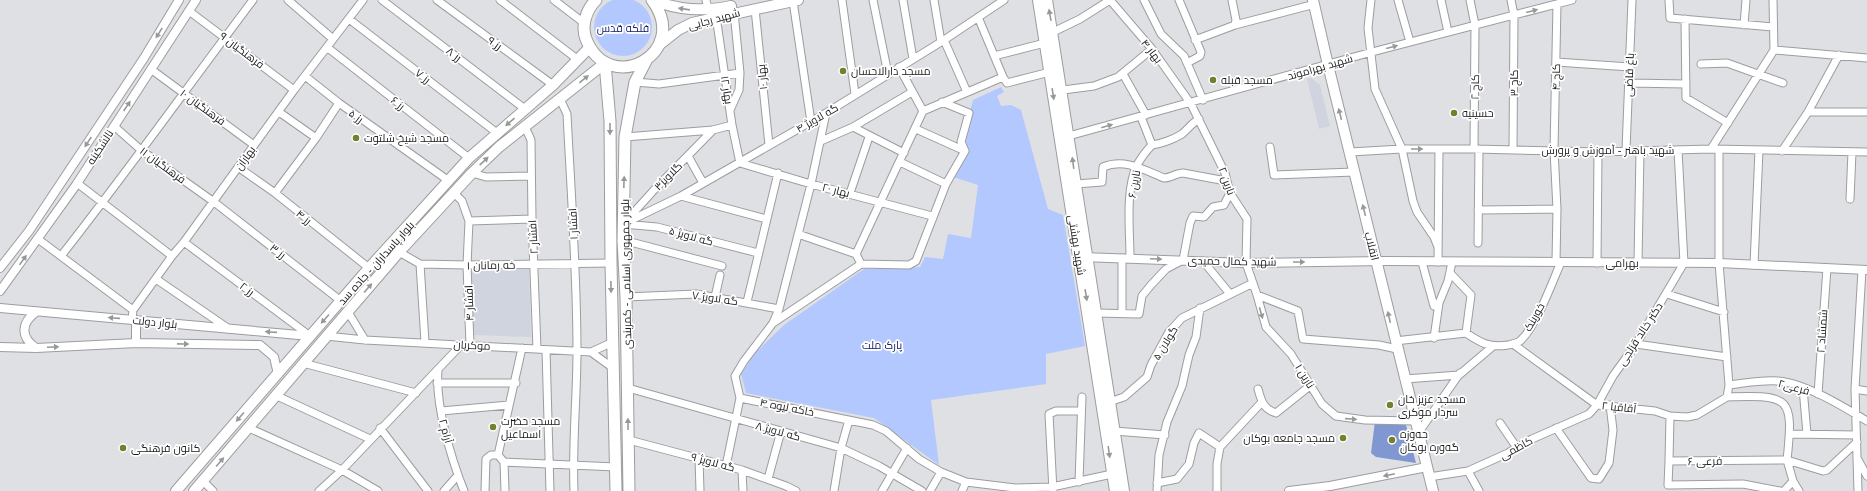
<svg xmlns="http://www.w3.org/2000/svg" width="1867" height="491" font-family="Helvetica,Cairo,sans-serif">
<rect width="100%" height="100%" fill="#dfe0e3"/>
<path fill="#d0d4de" d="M1311,78L1320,85L1330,126L1319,129L1307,79Z
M529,269L531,337L472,335L471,270Z"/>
<path fill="#b3c8fe" d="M594 27a29 29 0 1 1 58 0a29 29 0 1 1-58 0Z
M1001,87L1004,92L997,96L1001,106L1011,105L1021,110L1048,209L1063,215L1085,346L1046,354V384L931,400L939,465L874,418L746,393L741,374L756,352L784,325L864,269L920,267L925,257L943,259L948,234L971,238L978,185L953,177L973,100Z"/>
<path fill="#8197d1" d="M1375,421L1406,425L1416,463L1376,457L1371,453Z"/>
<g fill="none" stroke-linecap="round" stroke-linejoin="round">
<g stroke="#9c9da0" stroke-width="9">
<path id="minor" d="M288,0L333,39
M382,0L525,109
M437,0L553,85
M500,0L577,59
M554,0L584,23
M706,0L708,10
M842,0L855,94
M873,0L888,74
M903,0L913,59
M934,0L941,42
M1110,0L1152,49L1191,104L1225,173L1230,193L1247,219L1246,263L1257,295L1266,327L1291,354L1322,404L1336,416L1365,420L1416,421
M1144,0L1161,34L1184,56L1203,100
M1179,0L1201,52L1200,56L1187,63
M1371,0L1368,28L1375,89L1402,149L1413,201L1417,212L1434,237L1438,247
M1398,0L1410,42
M1441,0L1448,32
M1470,0L1475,25L1474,149
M1511,0L1514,15L1513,150
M1669,0L1670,18L1773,27
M1773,0L1774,50
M793,1L811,122
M755,9L769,145
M189,11L294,90
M716,16L732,125L740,163L811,184L932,216
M978,17L1003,77L1007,83L1050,72
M349,19L497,133
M1685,19L1686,98L1728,123
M1235,25L1315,4
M1744,25L1746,0
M1053,32L1080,19L1110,0
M944,40L967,92
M1195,40L1235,25L1236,20L1232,0
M328,48L469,158
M1774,50L1867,58
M994,56L1045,43
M1556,62L1630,67
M1701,64L1727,63L1783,83
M899,67L923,111
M152,70L254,145
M1123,74L1146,115
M305,76L339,103L449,181
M635,82L659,84L740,73
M1629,83L1686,84
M1063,90L1094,86L1118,77L1152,49
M560,99L567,114C571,193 577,272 577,351C577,398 572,444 574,491
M942,102L969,113L961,142L965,151L946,184L916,261L909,265L861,264L773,323L744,361L735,376L740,398L873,425L886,431L919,459L941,472L966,482L1015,488L1052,487L1112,474
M730,110L739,90L740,73L734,12
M279,112L316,138L339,103
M1808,112H1867
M1141,117L1152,145
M114,126L141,150L214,202L341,301
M525,127L531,140L532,219L537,349
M853,127L904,153
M916,129L965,151
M625,137L713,130L732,125
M1065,137L1372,52L1572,0
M821,141L853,127L912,92
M1270,147L1274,175L1354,172
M1711,149L1774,50
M1626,150L1632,0
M1782,151L1808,112L1839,55
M1350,152L1402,149H1474L1598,152L1711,149L1867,152
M688,156L703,183
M900,162L946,184
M238,167L275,193L369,268
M472,173L486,177L531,176
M77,183L172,256
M1076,184L1102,182L1103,167C1125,158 1144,170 1164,178C1171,178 1176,173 1183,173L1226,181
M275,193L316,138
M454,193L462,201L469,221L467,265L470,345
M850,193L869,137
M681,196L766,219
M1850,199L1852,152
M1478,210L1557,209
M627,220L654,190L713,130
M469,221L532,219
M623,224L681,196L826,113L941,42L1004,0
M623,224L657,227L758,253
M798,234L856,254
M38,239L133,310
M623,240L722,266
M184,242L310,336
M1478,243L1479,149
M399,252L420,264L467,265L611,263
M61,256C127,172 189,85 253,0
M1130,258C1130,231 1125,190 1137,165C1141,158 1146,151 1152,145C1161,144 1174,139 1182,134C1188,129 1192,123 1199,119
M1203,261L1230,294
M1422,262L1434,306
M1438,262L1439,149
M1556,262L1557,209L1554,150L1557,4
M1597,263L1598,152
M1638,263L1640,151
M420,264L425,342
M861,264L856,254L923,111L1003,77
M1754,265L1759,150
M1450,273L1471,295L1466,333
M156,279L229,329
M1667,294L1724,312
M1257,295L1298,311L1303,339L1379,345L1397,349
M626,297L696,294L779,309
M715,297L720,275
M747,302L778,173
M348,312L365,340
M1096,313L1139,314L1142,296L1151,285L1166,269L1183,260L1190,223L1193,216L1204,217L1213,207L1224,205L1230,193
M1122,313V258
M132,320L133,310L172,256L184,242L294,90L363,0
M773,323L779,309L811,184L826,113
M326,336L365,340L591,352L613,368
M1434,338L1439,303L1448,281L1452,262
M1395,341L1466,333C1481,343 1489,348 1508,345C1512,344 1517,343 1520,341C1536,327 1552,283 1561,262
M1513,344L1597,405L1655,411L1670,416L1687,417L1697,415L1727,397L1729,385L1719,263V150
M1636,344L1727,357
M546,350L550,491
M591,352L613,342
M303,363L416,393
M438,370C435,405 451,458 464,491
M1405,379L1459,375L1492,347
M437,383H516
M1729,385C1745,383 1761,380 1778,381C1805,383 1844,407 1867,421
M628,388L841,448L879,466L922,491
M1803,388L1807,434
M1258,389C1261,400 1263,409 1276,413L1311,385
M1855,389L1867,391
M1818,394L1827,268
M275,395L370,439
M1727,397C1790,395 1794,396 1787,460L1823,471L1827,470L1857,442
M1109,402L1124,397L1147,377L1151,365L1169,332L1182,318L1253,283
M441,411L509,405
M1670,416L1669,461L1787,460L1793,481L1799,491
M1500,423L1517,448
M249,428L342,470L378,491
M380,428L428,491
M1556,428L1591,478L1599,479L1609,463L1613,430L1610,405
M1114,431L1165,435
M1419,432L1460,373
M1790,434L1856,435
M629,440L742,470L786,486L796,491
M1220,447L1262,402
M498,455L522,348
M699,458L700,491
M1857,458L1867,476
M1669,461L1668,485L1743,484L1780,491
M504,462L616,467
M726,466L740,398
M742,470L743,491
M1468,471L1479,491
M1429,477L1468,471L1508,453L1532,439L1589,414L1597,405L1613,376L1636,344L1684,263L1678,150
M768,479L781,431
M203,481L213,491
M1079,482L1082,397
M1157,483L1177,479L1189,464L1194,443L1199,433L1220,447L1217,464V491
M319,491L342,470L461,345
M444,491L458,475
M485,491L486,459L491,455H498L504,462L505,491
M834,491L841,448L849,420
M882,491L907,448
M930,491L941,472
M962,491L966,482
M1053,491L1049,414L1056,411H1081
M1157,491L1159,455L1167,422L1182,386L1189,355L1196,337L1200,308
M1784,491L1793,481
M1858,491L1855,389L1862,270"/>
</g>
<g stroke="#9c9da0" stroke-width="10">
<path id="tertiary" d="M1082,257L1246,263L1384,261L1719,263L1867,270
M0,268L29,231L144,58L179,0
M0,291L76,185L196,0
M0,308L310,336
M136,343V320
M0,347L36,348L136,343L260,345L274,357L278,374
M36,348C20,337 21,323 36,312
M1289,491L1330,486L1427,467"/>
</g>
<g stroke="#9c9da0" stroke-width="12">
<path id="secondary" d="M652,0C679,10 703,12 731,6
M1038,0L1115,491
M1047,0L1124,491
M1313,0L1328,65L1433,491
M659,45L678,30L692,23L798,0
M176,491L369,268L469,158L553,85L589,48
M194,491L399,252L472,173L499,147L605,63"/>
</g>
<g stroke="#9c9da0" stroke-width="13">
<path id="primary" d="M596,0C586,10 581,26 586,39C609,98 692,53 652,0
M605,63L610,121L611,263L616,491
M629,491L626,297L623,240L625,137L635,82L646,61"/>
</g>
<use href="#minor" stroke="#fff" stroke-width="7"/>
<use href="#tertiary" stroke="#fff" stroke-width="8"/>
<use href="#secondary" stroke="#fff" stroke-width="10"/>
<use href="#primary" stroke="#fff" stroke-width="11"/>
</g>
<defs><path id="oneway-solid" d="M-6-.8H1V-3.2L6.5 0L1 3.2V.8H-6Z"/></defs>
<g fill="#989899">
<use href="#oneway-solid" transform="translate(684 9) rotate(-172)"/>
<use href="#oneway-solid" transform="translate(1532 11) rotate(-15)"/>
<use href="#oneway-solid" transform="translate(1050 15) rotate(-100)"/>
<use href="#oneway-solid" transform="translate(159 33) rotate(122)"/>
<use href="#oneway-solid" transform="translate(1392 47) rotate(-15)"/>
<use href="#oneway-solid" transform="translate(584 79) rotate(-39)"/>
<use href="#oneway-solid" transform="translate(1053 94) rotate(81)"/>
<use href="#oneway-solid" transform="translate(127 106) rotate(-56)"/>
<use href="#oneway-solid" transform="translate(1340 114) rotate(-104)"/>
<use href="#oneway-solid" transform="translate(510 122) rotate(139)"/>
<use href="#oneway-solid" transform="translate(1107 126) rotate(-16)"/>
<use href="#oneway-solid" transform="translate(610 129) rotate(90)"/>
<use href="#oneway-solid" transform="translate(88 142) rotate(123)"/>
<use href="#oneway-solid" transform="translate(1417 149)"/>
<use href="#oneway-solid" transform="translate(484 161) rotate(-43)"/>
<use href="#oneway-solid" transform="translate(1073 163) rotate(-98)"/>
<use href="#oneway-solid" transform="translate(624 182) rotate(-88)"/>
<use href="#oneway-solid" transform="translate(1364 210) rotate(-104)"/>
<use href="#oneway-solid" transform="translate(1156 259) rotate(3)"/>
<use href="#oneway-solid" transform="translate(23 260) rotate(-54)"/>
<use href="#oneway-solid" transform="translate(1299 262)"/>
<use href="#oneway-solid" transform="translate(611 287) rotate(89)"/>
<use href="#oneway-solid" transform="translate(368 288) rotate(-49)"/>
<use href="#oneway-solid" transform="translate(1086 295) rotate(81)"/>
<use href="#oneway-solid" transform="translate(1261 313) rotate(74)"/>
<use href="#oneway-solid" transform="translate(1389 317) rotate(-103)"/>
<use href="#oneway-solid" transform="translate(114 318) rotate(-176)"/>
<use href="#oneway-solid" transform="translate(325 319) rotate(132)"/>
<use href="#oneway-solid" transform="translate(271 332) rotate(-176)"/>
<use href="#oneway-solid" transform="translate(183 344) rotate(1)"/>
<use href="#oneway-solid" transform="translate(53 347) rotate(-3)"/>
<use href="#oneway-solid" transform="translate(240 417) rotate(131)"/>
<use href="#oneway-solid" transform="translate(1351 419) rotate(4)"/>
<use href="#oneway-solid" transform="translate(628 424) rotate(-91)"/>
<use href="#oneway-solid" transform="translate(1109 452) rotate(82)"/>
<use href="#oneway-solid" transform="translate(220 462) rotate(-49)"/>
<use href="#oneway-solid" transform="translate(1389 475) rotate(168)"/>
</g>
<g fill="#73812e" stroke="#fff" stroke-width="1.5">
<circle cx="843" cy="71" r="4"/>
<circle cx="1213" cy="80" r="4"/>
<circle cx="1454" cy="113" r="4"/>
<circle cx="356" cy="138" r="4"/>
<circle cx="1390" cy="405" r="4"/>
<circle cx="493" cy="427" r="4"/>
<circle cx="1343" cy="438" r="4"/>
<circle cx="1392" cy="440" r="4"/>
<circle cx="123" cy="448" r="4"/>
</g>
<g text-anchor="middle" stroke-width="3.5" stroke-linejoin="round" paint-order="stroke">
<g font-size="11" fill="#1b1b1c" stroke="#fff">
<text transform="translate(714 19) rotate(-15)" y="4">شهید رجایی</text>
<text transform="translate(495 43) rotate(36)" y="4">رز ۹</text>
<text transform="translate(242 50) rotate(37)" y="4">فرهنگیان ۹</text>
<text transform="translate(1152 51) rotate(52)" y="4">بهار ۴</text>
<text transform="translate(454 54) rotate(37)" y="4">رز ۸</text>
<text transform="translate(1320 67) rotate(-16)" y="4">شهید بهراموند</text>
<text transform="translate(1629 75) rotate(-88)" y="4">باغ قاضی</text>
<text transform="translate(423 76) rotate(38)" y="4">رز ۷</text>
<text transform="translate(762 77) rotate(-96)" y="4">بهار ۱۰</text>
<text transform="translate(1556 77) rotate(-89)" y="4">کاج ۴</text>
<text transform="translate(1514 83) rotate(-90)" y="4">کاج ۳</text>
<text transform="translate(1475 87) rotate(-89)" y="4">کاج ۲</text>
<text transform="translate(727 90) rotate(81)" y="4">بهار ۱۲</text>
<text transform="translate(398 103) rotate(38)" y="4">رز ۶</text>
<text transform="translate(203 107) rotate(36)" y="4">فرهنگیان ۱۰</text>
<text transform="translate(356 116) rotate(35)" y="4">رز ۵</text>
<text transform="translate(817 118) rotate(-30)" y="4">گه لاویژ ۴</text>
<text transform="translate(100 147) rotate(-57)" y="4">نالشکینه</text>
<text x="1608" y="154">شهید باهنر - آموزش و پرورش</text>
<text transform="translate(245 158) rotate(-54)" y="4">بهاران</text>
<text transform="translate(163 165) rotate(36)" y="4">فرهنگیان ۱۱</text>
<text transform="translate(668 176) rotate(-45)" y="4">گلاویژ۳</text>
<text transform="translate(1227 181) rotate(69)" y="4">نارین ۲</text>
<text transform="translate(1134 184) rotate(-80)" y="4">نارین ۶</text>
<text transform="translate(836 190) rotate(14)" y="4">بهار ۲۰</text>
<text transform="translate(304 217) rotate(39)" y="4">رز ۴</text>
<text transform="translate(573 224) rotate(-93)" y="4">افشار ۱</text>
<text transform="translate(691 236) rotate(15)" y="4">گه لاویژ ۵</text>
<text transform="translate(533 237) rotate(-93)" y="4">افشار ۲</text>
<text transform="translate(1077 245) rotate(81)" y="4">شهید بهشتی</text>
<text transform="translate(1372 246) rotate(76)" y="4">انقلاب</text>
<text transform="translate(278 251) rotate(38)" y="4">رز ۳</text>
<text transform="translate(1232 261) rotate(1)" y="4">شهید کمال حمیدی</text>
<text transform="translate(376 263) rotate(-48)" y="4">بلوار پاسداران - جاده سد</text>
<text x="1622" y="267">بهرامی</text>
<text transform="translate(491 265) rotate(-1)" y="4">خه رمانان ۱</text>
<text transform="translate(626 274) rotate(-91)" y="4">بلوار جمهوری اسلامی - کمربندی</text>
<text transform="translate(247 289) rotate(37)" y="4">رز ۲</text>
<text transform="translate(715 298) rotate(8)" y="4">گه لاویژ ۷</text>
<text transform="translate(469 303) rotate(-92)" y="4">افشار ۴</text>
<text transform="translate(1534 317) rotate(-61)" y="4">خورینک</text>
<text transform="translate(155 322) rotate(6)" y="4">بلوار دولت</text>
<text transform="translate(1822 331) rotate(-86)" y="4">شمشاد ۲</text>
<text transform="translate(1640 334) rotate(-57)" y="4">دکتر خالد قزلجی</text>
<text transform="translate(1165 343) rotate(-58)" y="4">گولان ۵</text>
<text transform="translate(472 345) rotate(3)" y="4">موکریان</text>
<text transform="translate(1305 376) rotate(58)" y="4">نارین ۱</text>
<text transform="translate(1794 387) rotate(15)" y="4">فرعی۲</text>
<text transform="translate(787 407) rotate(11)" y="4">خاکه لیوه ۴</text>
<text transform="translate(1619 407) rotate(6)" y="4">آقاقیا ۲</text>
<text transform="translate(446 431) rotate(75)" y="4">آرام ۲</text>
<text transform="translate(778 431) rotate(15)" y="4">گه لاویژ ۸</text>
<text transform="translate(1516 448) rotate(-29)" y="4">کاظمی</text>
<text transform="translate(1705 461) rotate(-1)" y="4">فرعی ۶</text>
<text transform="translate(713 462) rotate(15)" y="4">گه لاویژ ۹</text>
</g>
<g font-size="11" fill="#122164" stroke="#fff">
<text x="623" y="32">فلکه قدس</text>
<text x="882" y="349">پارک ملت</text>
</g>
<g font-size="11" fill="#1b1b1c" stroke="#fff" text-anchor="start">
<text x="851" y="75">مسجد دارالاحسان</text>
<text x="1221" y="84">مسجد قبله</text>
<text x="1462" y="117">حسینیه</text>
<text x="364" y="142">مسجد شیخ شلتوت</text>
<text x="1398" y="403">مسجد عزیز خان<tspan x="1398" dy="13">سردار موکری</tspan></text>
<text x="501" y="425">مسجد حضرت<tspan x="501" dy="13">اسماعیل</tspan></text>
<text x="1400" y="438">حه‌وزه<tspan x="1400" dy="13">گه‌وره بوکان</tspan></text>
<text x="1335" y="442" text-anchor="end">مسجد جامعه بوکان</text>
<text x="131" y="452">کانون فرهنگی</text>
</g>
</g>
</svg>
